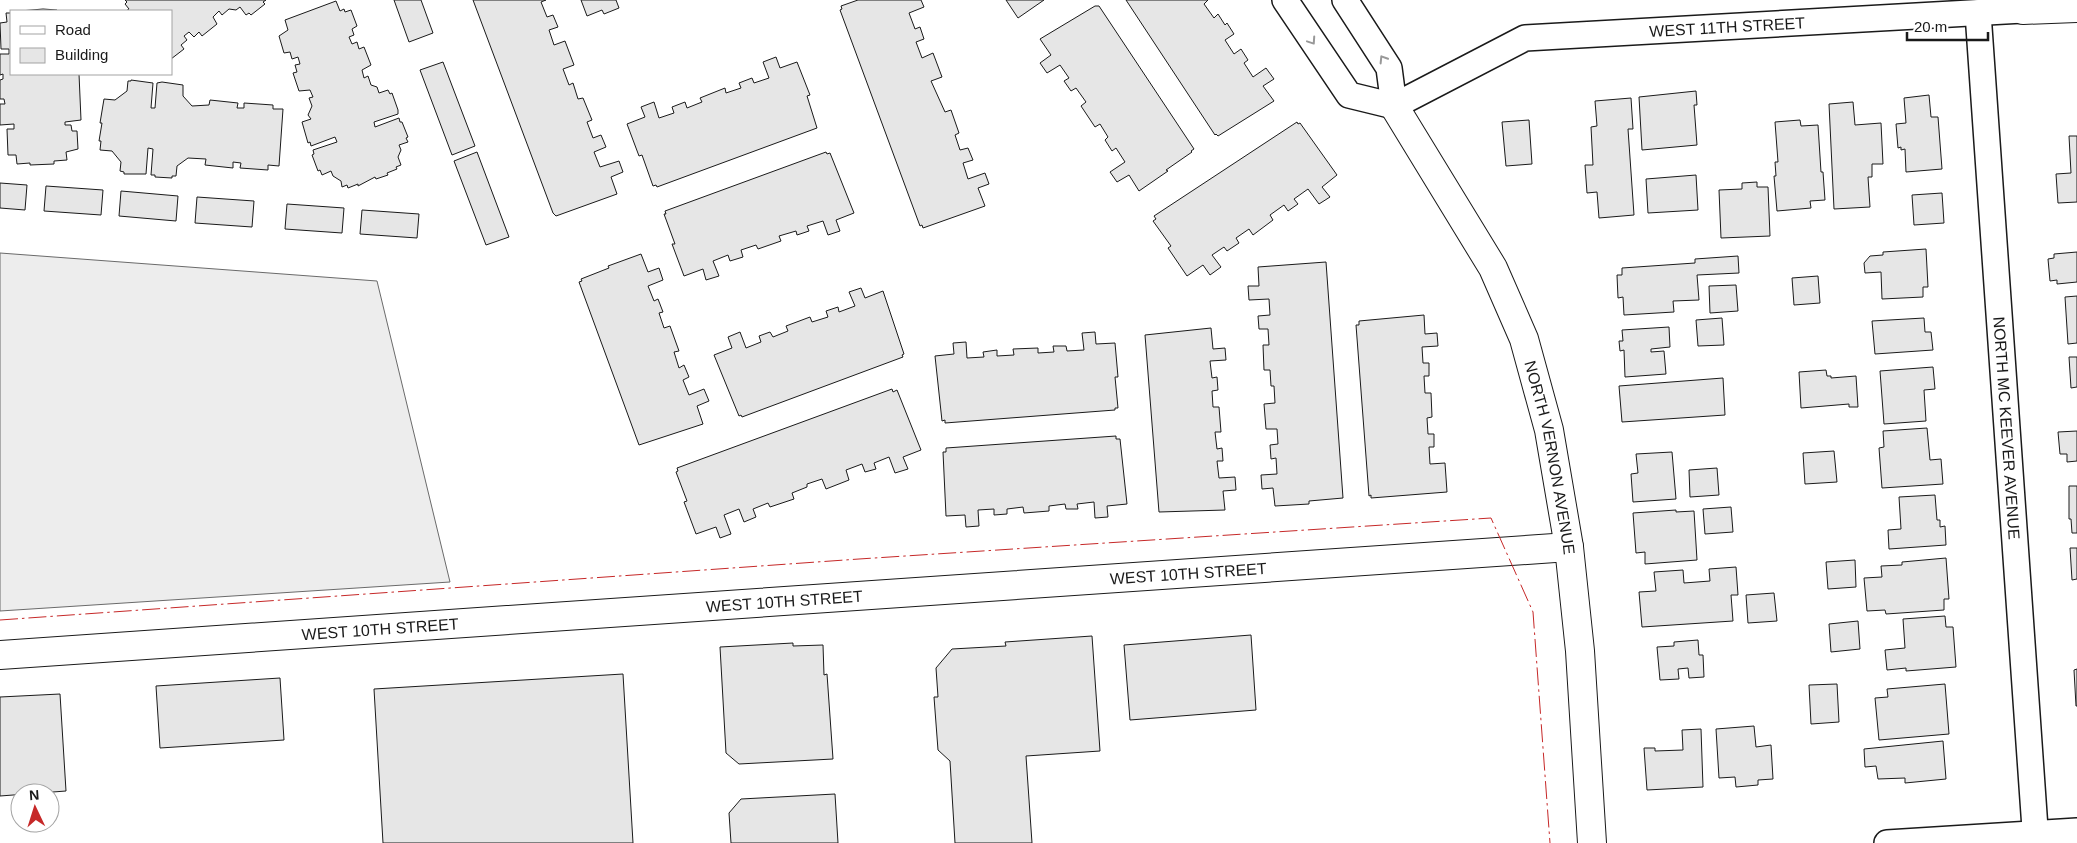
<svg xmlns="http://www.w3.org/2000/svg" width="2077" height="843" font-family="Arial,sans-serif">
<rect width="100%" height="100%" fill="#fff"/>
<path fill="#ededed" stroke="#6a6a6a" d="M0,253L377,281L450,582L0,611Z"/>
<path fill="#e6e6e6" stroke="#1a1a1a" d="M125,0H266L263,2L265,4L251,15L249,13L246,15L240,7L236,10L229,9L222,15L219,11L213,17L217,24L202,36L199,32L194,37L189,32L184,36L187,40L181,45L184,49L171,59V11H126L129,9L125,4L127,2Z
M394,0H421L433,33L409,42Z
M473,0H546L541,2L547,17L553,15L558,27L549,30L554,45L565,41L574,65L563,69L569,85L573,83L578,99L583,98L592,120L587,122L593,138L601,135L606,147L594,152L600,167L619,161L623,172L611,177L617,194L556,216L553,213Z
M581,0H616L619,8L604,14L602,10L587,16Z
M858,0H921L924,7L909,13L915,29L920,27L924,39L916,42L922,58L933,53L942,77L931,81L945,112L951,110L959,133L955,135L960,150L968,148L973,160L963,163L968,179L985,173L989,184L978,188L985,206L923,228L922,225L920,226L840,10L842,9L841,6Z
M1006,0H1044L1018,18Z
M1126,0H1208L1204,4L1214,18L1218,14L1225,25L1227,23L1234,34L1225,40L1234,54L1241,49L1248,60L1244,63L1253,77L1266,68L1274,79L1263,86L1274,101L1218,136L1216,134L1215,135Z
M336,1L340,11L344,9L345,12L351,10L357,26L352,29L354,35L349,37L352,44L357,42L359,49L364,47L371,65L362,70L364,78L368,76L371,85L377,87L379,93L388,90L390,94L392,93L398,110V114L374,122L375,127L399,118L400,122H402L408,137L406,138L408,142L399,145L401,150L398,157L401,165L396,167L397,169L387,173L388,175L376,179L375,177L358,186V184L348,188L347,185L342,187L341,181L333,176L331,171L322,175L320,170L318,171L312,155L314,154L313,150L337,142L335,137L311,146L310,142L308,143L302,122L311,119L308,115L312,106L309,98L313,97L310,90L299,91L293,73L297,72L295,65L300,64L298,57L292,59L290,52L284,53L279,36L288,30L285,20Z
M1095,6H1099L1194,149L1191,151L1192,152L1166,170L1168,171L1139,191L1129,175L1117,182L1110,172L1125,162L1116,148L1112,151L1105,140L1108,137L1100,124L1095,127L1081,106L1086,102L1076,88L1071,91L1064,81L1069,78L1060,65L1047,73L1040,63L1051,55L1040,39Z
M43,9L57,10V11H20Z
M6,13H11V74H79L81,120L65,122V125H71L72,131H77L78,149L66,152L67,160L54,161V164L30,165V163L17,164L16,155H8L7,129H14V124L0,125V104H5L4,99H0V80L3,79V74L0,75V54H9V49H1L0,23L7,22Z
M776,57L780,68L797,62L810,95L807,96L817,128L657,187L656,185L653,186L642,155L639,156L627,124L645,117L641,107L654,102L659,118L674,113L672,107L685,102L687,108L702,102L700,98L725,88L726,93L741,88L739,83L752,78L754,83L769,78L763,62Z
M443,62L475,146L452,155L420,70Z
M131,80L153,83L151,108H155L157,83L162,82L183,85V96L192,106L209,105L210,100L238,103L237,108H244V103L273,105V109H283L279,166L268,165V170L240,168L241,163L233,162V168L205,165L206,159L188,158L177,166L176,176H172V178L155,177V175H151L153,149L148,148L146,174H124V172L120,171L121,162L112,151L100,150L101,141H99L102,123H100L104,99L115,100L127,91L128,81H131Z
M1696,91L1697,105H1694L1697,145L1642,150L1639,97Z
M1929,95L1931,117H1938L1942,169L1906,172L1905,149L1901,150V147L1898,148L1896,124L1906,123L1904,98Z
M1631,98L1633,129H1628L1634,215L1599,218L1597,192L1587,193L1585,165H1593L1591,127L1597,126L1595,101Z
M1853,102L1855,125L1881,123L1883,164H1872V177H1868L1870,207L1834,209L1829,104Z
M1529,120L1532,164L1506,166L1502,122Z
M1800,120L1801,126L1818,125L1821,172H1823L1825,200L1810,201L1811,208L1777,211L1774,176H1776L1775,162H1778L1775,122Z
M1297,122L1298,124L1300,123L1337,175L1322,187L1330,197L1319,204L1308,189L1294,199L1298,204L1288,211L1284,205L1270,215L1273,220L1253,235L1249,229L1236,238L1239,243L1227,251L1224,247L1212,255L1221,267L1210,275L1203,265L1187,276L1168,248L1171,246L1153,221L1156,219L1154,216Z
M2069,136H2077V202L2058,203L2056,174L2071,173Z
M477,152L509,237L486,245L454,161Z
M826,152L827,154L830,153L854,213L836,220L840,231L828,235L823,221L807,226L809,231L797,235L796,231L779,236L781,241L758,249L756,245L741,250L743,257L730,261L728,255L713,261L719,276L706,280L703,269L684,276L672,244H675L664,214H666L665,211Z
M1696,175L1698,210L1648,213L1646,179Z
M1757,182V187H1768L1770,236L1721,238L1719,190L1742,189V183Z
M0,183L27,185L25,210L0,208Z
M46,186L103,190L101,215L44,211Z
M121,191L178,196L176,221L119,216Z
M1942,193L1944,223L1914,225L1912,195Z
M197,197L254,201L252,227L195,223Z
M287,204L344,208L342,233L285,229Z
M362,210L419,214L417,238L360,234Z
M1926,249L1928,287H1923V297L1882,299L1881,272L1865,273L1864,263L1870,256L1883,255V252Z
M2077,252V282L2057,284V280L2050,281L2048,259L2054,258V254Z
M641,254L648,272L659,268L663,280L648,286L654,301L658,299L663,312L659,313L664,328L670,326L679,351L674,352L679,368L684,365L689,377L683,380L689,395L704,389L709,401L697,406L703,424L639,445L579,282L582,281L581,279L609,268L608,266Z
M1738,256L1739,273L1697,275L1699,300L1673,301L1674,312L1624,315L1623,297L1618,298L1617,275H1622V268L1695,263V259Z
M1326,262L1343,498L1309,501V504L1275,506L1273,488L1262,489L1261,475L1277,474L1276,458L1271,459L1270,445L1278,444L1277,429H1266L1264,404L1275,403L1274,386H1271L1270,370H1264L1263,345H1269L1268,329H1259L1258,316L1270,315L1269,299L1249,300L1248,286H1259L1258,267Z
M1818,276L1820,303L1794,305L1792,278Z
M1736,285L1738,311L1710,313L1709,286Z
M861,288L865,298L883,291L904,354L902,355L903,357L742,417L741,415L739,416L714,355L732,348L728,337L740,332L746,348L761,342L759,336L770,332L773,337L788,331L786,326L810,317L812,322L828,317L826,311L838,307L839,312L855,306L849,292Z
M2077,296V343L2068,344L2065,297Z
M1424,315L1425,334L1437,333L1438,346L1422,347L1423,363H1429V376H1424L1425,393H1431L1432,417L1427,418L1428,434H1434V447H1429L1430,464L1445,463L1447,492L1371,498V495L1369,496L1356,325H1359V321Z
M1722,318L1724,345L1698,346L1696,320Z
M1924,318L1925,332H1931L1933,350L1875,354L1872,321Z
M1669,327L1670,347L1651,349V352L1664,351L1666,374L1625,377L1624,350L1620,351L1619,341H1623L1622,330Z
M1211,328L1213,349L1225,348L1226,360L1210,361L1212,378L1217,377L1218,390L1212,391L1213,407H1219L1221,432H1215L1217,449L1222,448L1223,461H1217L1219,478L1235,477L1236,490L1223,491L1225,510L1159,512L1145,335Z
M1095,332L1096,344L1115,343L1118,377H1115L1118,408H1115V410L945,423V420L942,421L935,356L954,354L953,343L966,342L967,358L984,357L983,352L997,350V356L1014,355L1013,349L1038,348V353L1054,352L1053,346H1066L1067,351L1084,350L1082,333Z
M2069,357H2077V387L2071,388Z
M1933,367L1935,389L1924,390L1926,421L1884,424L1880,371Z
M1826,370L1827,376H1831V378L1856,376L1858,407H1849V404L1801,408L1799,372Z
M1723,378L1725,415L1622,422L1619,386Z
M892,389L893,392L897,390L921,450L903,457L908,469L895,473L889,457L874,463L876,469L865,472L862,464L846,470L849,480L826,489L822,479L807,484V487L792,493L794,499L770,507L768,503L753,509L756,517L744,522L739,509L724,515L731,534L720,538L716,527L696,534L684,502L687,501L676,472L678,471L677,468Z
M1927,428L1930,460L1941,459L1943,484L1882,488L1879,448L1884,447L1883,431Z
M2077,431V461L2067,462V454H2060L2058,432Z
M1116,436V439H1120L1127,504L1107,506L1108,517L1095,518L1094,502L1077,504L1078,509H1066L1065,504L1049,506V511L1024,513L1023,507L1007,509V514L994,515V509L978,510L979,526L966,527L965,515L946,516L943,452H946V448Z
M1834,451L1837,482L1805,484L1803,453Z
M1672,452L1676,499L1633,502L1631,474L1638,473L1636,454Z
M1717,468L1719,495L1690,497L1689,470Z
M2069,486H2077V533H2072L2071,519H2069Z
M1935,495L1937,520H1940V527L1945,526L1946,545L1889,549L1888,530L1901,529L1899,497Z
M1731,507L1733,532L1705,534L1703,509Z
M1676,510V512L1694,511L1697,560L1645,564V552L1636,553L1633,513Z
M2070,548H2077V579L2072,580Z
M1946,558L1949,599H1944V610L1886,614L1885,610L1867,611L1864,578L1882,577L1881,566L1902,565V562Z
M1855,560L1856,587L1828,589L1826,562Z
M1736,567L1738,595H1731L1733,621L1642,627L1639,592L1656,591L1654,572L1683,570L1684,583L1710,581L1709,569Z
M1774,593L1777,621L1748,623L1746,595Z
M1945,616L1946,627H1953L1956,667L1906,671V668L1887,670L1885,650L1905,648L1903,619Z
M1858,621L1860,649L1831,652L1829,624Z
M1251,635L1256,710L1130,720L1124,645Z
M1092,636L1100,751L1026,756L1032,843H955L950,761L938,750L934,697H938L936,668L952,649L1006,646L1005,642Z
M1698,640L1699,655H1703L1704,677L1689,678L1688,668L1678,669L1679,679L1660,680L1657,647L1674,646V642Z
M793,643V646L823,645L824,675L827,674L833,759L739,764L726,753L720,647Z
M2077,669V706H2076L2074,670Z
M623,674L633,843H383L374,689Z
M280,678L284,740L160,748L156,686Z
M1837,684L1839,722L1811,724L1809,685Z
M1945,684L1949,734L1879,740L1875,698L1888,697L1887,689Z
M60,694L66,791L0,796V697Z
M1754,726L1756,747L1771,745L1773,779L1758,780V785L1736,787L1735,777L1719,778L1716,729Z
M1701,729L1703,787L1647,790L1644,748H1655V751L1683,750L1682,730Z
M1943,741L1946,779L1905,783V778L1878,779L1876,766L1865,767L1864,749Z
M835,794L838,843H731L729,813L741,799Z"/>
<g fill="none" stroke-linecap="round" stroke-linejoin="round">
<g stroke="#1a1a1a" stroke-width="28">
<g id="minor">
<path d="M1285,0L1349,95L1394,106"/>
<path d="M1345,0L1389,68L1394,106"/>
<path id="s1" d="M1978,13L2036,843"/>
<path id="s2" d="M1394,106L1525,38L2023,10"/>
<path d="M1887,843L2077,831"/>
</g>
</g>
<g stroke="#1a1a1a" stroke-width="30">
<g id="tertiary">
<path d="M2023,10L2077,8"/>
<path id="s3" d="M1394,106L1493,268L1524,339L1549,430L1569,547L1580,651L1592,843"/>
<path id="s4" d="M0,655L1569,547"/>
</g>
</g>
<use href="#minor" stroke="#fff" stroke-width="25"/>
<use href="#tertiary" stroke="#fff" stroke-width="28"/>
<path stroke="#c62828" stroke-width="1" stroke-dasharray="18 4 2.5 4" stroke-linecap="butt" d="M0,620L859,559L1491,518L1533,612L1550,843"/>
</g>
<defs><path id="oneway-chevron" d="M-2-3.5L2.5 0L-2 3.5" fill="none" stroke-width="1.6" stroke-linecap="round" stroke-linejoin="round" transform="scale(1.25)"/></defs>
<g stroke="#989898">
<use href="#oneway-chevron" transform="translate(1312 41) rotate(56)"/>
<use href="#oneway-chevron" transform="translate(1383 59) rotate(-122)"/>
</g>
<g text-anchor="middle" stroke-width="4" stroke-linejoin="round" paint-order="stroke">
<g font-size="16" fill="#1a1a1a" stroke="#fff">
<text dy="6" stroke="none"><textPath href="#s2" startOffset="350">WEST 11TH STREET</textPath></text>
<text dy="6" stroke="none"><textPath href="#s1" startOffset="416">NORTH MC KEEVER AVENUE</textPath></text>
<text dy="6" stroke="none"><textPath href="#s3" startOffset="389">NORTH VERNON AVENUE</textPath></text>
<text dy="6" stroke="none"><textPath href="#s4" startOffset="1191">WEST 10TH STREET</textPath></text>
<text dy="6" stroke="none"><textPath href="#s4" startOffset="786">WEST 10TH STREET</textPath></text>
<text dy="6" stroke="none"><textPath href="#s4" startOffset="381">WEST 10TH STREET</textPath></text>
</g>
</g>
<rect x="10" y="10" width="162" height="65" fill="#ffffff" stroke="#a3a3a3"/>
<rect x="20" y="26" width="25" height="8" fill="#ffffff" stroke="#a3a3a3"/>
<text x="55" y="35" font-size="15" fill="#1a1a1a">Road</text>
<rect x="20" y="48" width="25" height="15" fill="#e6e6e6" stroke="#a3a3a3"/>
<text x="55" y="60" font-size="15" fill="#1a1a1a">Building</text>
<g transform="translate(35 808) rotate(356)"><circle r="24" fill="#ffffff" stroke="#a3a3a3"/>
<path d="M0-4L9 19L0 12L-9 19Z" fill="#c62828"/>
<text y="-8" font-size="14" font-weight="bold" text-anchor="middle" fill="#1a1a1a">N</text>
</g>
<path d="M1907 32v8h81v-8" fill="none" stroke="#1a1a1a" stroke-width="2.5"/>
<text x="1914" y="32" font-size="15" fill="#1a1a1a" stroke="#ffffff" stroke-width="4" paint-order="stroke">20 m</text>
</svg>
